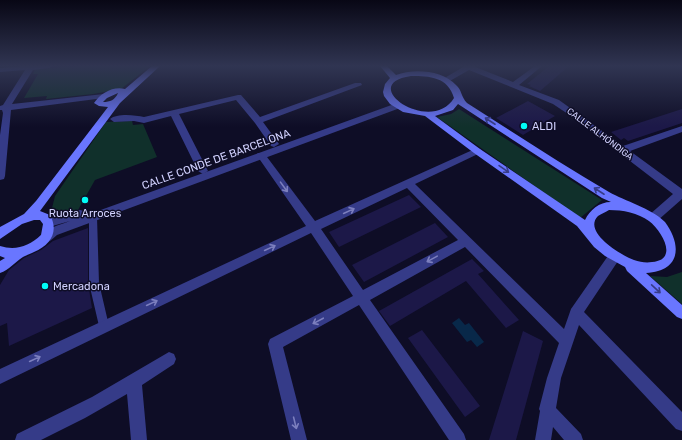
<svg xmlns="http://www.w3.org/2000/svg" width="682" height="440" font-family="Rubik,sans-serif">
<rect width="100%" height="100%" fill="#0e0d26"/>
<path fill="#10302b" d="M81,66H150L121,89L93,94L46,99L47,96L24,98L38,74H33L35,69Z
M459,109L602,200L580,218L437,117L451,114Z
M132,121L133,125L143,124L157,157L95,180L78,210L60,214L54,213L52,208L55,196L106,122Z
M682,272V304L650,276L667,277Z"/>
<path fill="#082849" d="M459,318L465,325L469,323L484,342L477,347L471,340L467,342L452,323Z"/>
<path fill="#1c1848" d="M549,66H569L540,91L529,86L531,85L527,84Z
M528,101L555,116L523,135L496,118Z
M682,109V123L628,141L624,138L621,140L611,132Z
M409,195L421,207L339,247L329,232Z
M435,223L448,237L364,282L352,265Z
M88,228V283L92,308L9,346L7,323L0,326V285L9,270L24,258L41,250L53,241Z
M472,259L484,271L478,274L519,320L506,328L466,281L390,326L379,311Z
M422,330L480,406L465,417L408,338Z
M523,331L543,341L516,440H489Z"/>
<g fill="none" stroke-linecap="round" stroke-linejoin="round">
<path fill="#353b88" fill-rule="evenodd" d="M93,214L96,215L97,217L99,283L109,326L107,329L104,331L101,329L99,326L89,283V217L90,215Z"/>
<path fill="#353b88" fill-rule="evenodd" d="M27,66H53L49,68L33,70L12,104L104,94L108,96L104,98L11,110L5,176L4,179L0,180V135L3,113L2,110H0V106L3,105L25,70L0,72V68Z
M465,66H473L513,82L535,66H542L519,85L559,100L623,146L682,126V132L630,151L682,189V199L657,221L653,222L649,221L648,218L649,215L673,194L574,118L553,104L469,70L448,82H445L441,80Z
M355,83H361L362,85L263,122L279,144L274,147L271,146L255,123L236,100L179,114L208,171L203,174L198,171L171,116L144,123L134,121L114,122L110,119C117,113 135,115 144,117L238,95H241L260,117Z
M477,148L480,149L482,151L480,153L415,184L564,329L571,309L610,253L614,252L618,253L620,257L618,261L584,312L682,412V431L676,429L579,325L561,378L556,408L581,434L583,440H564L553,427L551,440H535L540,411L539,409L547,378L559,343L465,247L370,300L464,434L466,440H449L359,305L283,347L307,440H291L268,344L270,339L353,296L311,233L0,384V369L306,226L258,157L256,155L258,153H264L315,221ZM407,188L458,240L363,290L321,229Z
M169,352L174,354L176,359L174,364L142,385L147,440H131L127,394L85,418L41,440H15L17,434L92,397Z"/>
<path fill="#353b88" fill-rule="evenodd" d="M397,103L401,106L400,108L57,235C51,240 47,245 40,242L38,239C44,228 60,225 70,221L49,227L45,226L43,223L45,220L80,210L84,211L85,214L84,216Z"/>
<path fill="#6976ff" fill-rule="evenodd" d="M152,66H160L120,103L40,211L50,215C59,231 51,245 34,252C31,254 26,255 23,257C15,262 9,270 0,273V261L5,258L0,256V246C16,251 29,246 41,235L43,224L40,220H34L22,224L0,239V227L24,214L36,201L108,107L99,106L94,103C101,93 113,86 125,89ZM118,93C115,100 110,102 103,102L107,98Z
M380,66H387L396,75C413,68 443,70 456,85C462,90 461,97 467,103C514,133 561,164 609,192C625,201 651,208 665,222C682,245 681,271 646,273L682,305V319L677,317L627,271L625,267L605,256L594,247L577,226L474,153L425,116L403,112L390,104L384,96L383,92L385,84L390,78ZM411,76C430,76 448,77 454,98C431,136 355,84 411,76ZM458,104L602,198L611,202C599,202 590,210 585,220L480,149L435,116L453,110ZM609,210C623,210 638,213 649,221C662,231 679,260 652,262C646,263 640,262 634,260C622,256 582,232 598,216C601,214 606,212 609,210Z"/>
</g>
<defs><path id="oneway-shaft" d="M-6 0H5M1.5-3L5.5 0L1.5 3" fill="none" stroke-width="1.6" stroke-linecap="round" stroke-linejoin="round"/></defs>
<g stroke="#373c88">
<use href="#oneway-shaft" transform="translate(490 121) rotate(-147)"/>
<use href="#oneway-shaft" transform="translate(504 169) rotate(35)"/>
<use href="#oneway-shaft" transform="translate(599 191) rotate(-147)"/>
<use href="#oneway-shaft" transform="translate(656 289) rotate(43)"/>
</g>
<g stroke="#7c7fbe">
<use href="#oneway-shaft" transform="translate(284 187) rotate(54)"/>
<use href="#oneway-shaft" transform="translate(349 211) rotate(-25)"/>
<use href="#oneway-shaft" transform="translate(270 248) rotate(-25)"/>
<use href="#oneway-shaft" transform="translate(432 259) rotate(151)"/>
<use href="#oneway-shaft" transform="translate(152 303) rotate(-25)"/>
<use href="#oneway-shaft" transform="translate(318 321) rotate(152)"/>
<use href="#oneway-shaft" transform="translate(35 359) rotate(-25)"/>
<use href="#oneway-shaft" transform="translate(295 423) rotate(76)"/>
</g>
<linearGradient id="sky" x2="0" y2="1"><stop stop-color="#080715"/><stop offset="0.52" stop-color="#303552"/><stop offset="1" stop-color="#303552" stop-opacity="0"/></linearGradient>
<rect width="682" height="127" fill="url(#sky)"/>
<g fill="#00fdf8" stroke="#0e0d26" stroke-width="1.5">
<circle cx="524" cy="126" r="4"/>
<circle cx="85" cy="200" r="4"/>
<circle cx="45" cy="286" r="4"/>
</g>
<g text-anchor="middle" stroke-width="3" stroke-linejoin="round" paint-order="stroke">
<g font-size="9" fill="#d2d2ff" stroke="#0e0d26">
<text transform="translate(600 134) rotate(37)" y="3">CALLE ALHÓNDIGA</text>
</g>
<g font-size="11" fill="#d2d2ff" stroke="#0e0d26" text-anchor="start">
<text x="532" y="130">ALDI</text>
<text x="85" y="217" text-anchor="middle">Ruota Arroces</text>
<text x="53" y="290">Mercadona</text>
</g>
<g font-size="11" fill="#d2d2ff" stroke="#0e0d26">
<text transform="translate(216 159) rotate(-20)" y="4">CALLE CONDE DE BARCELONA</text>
</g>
</g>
</svg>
